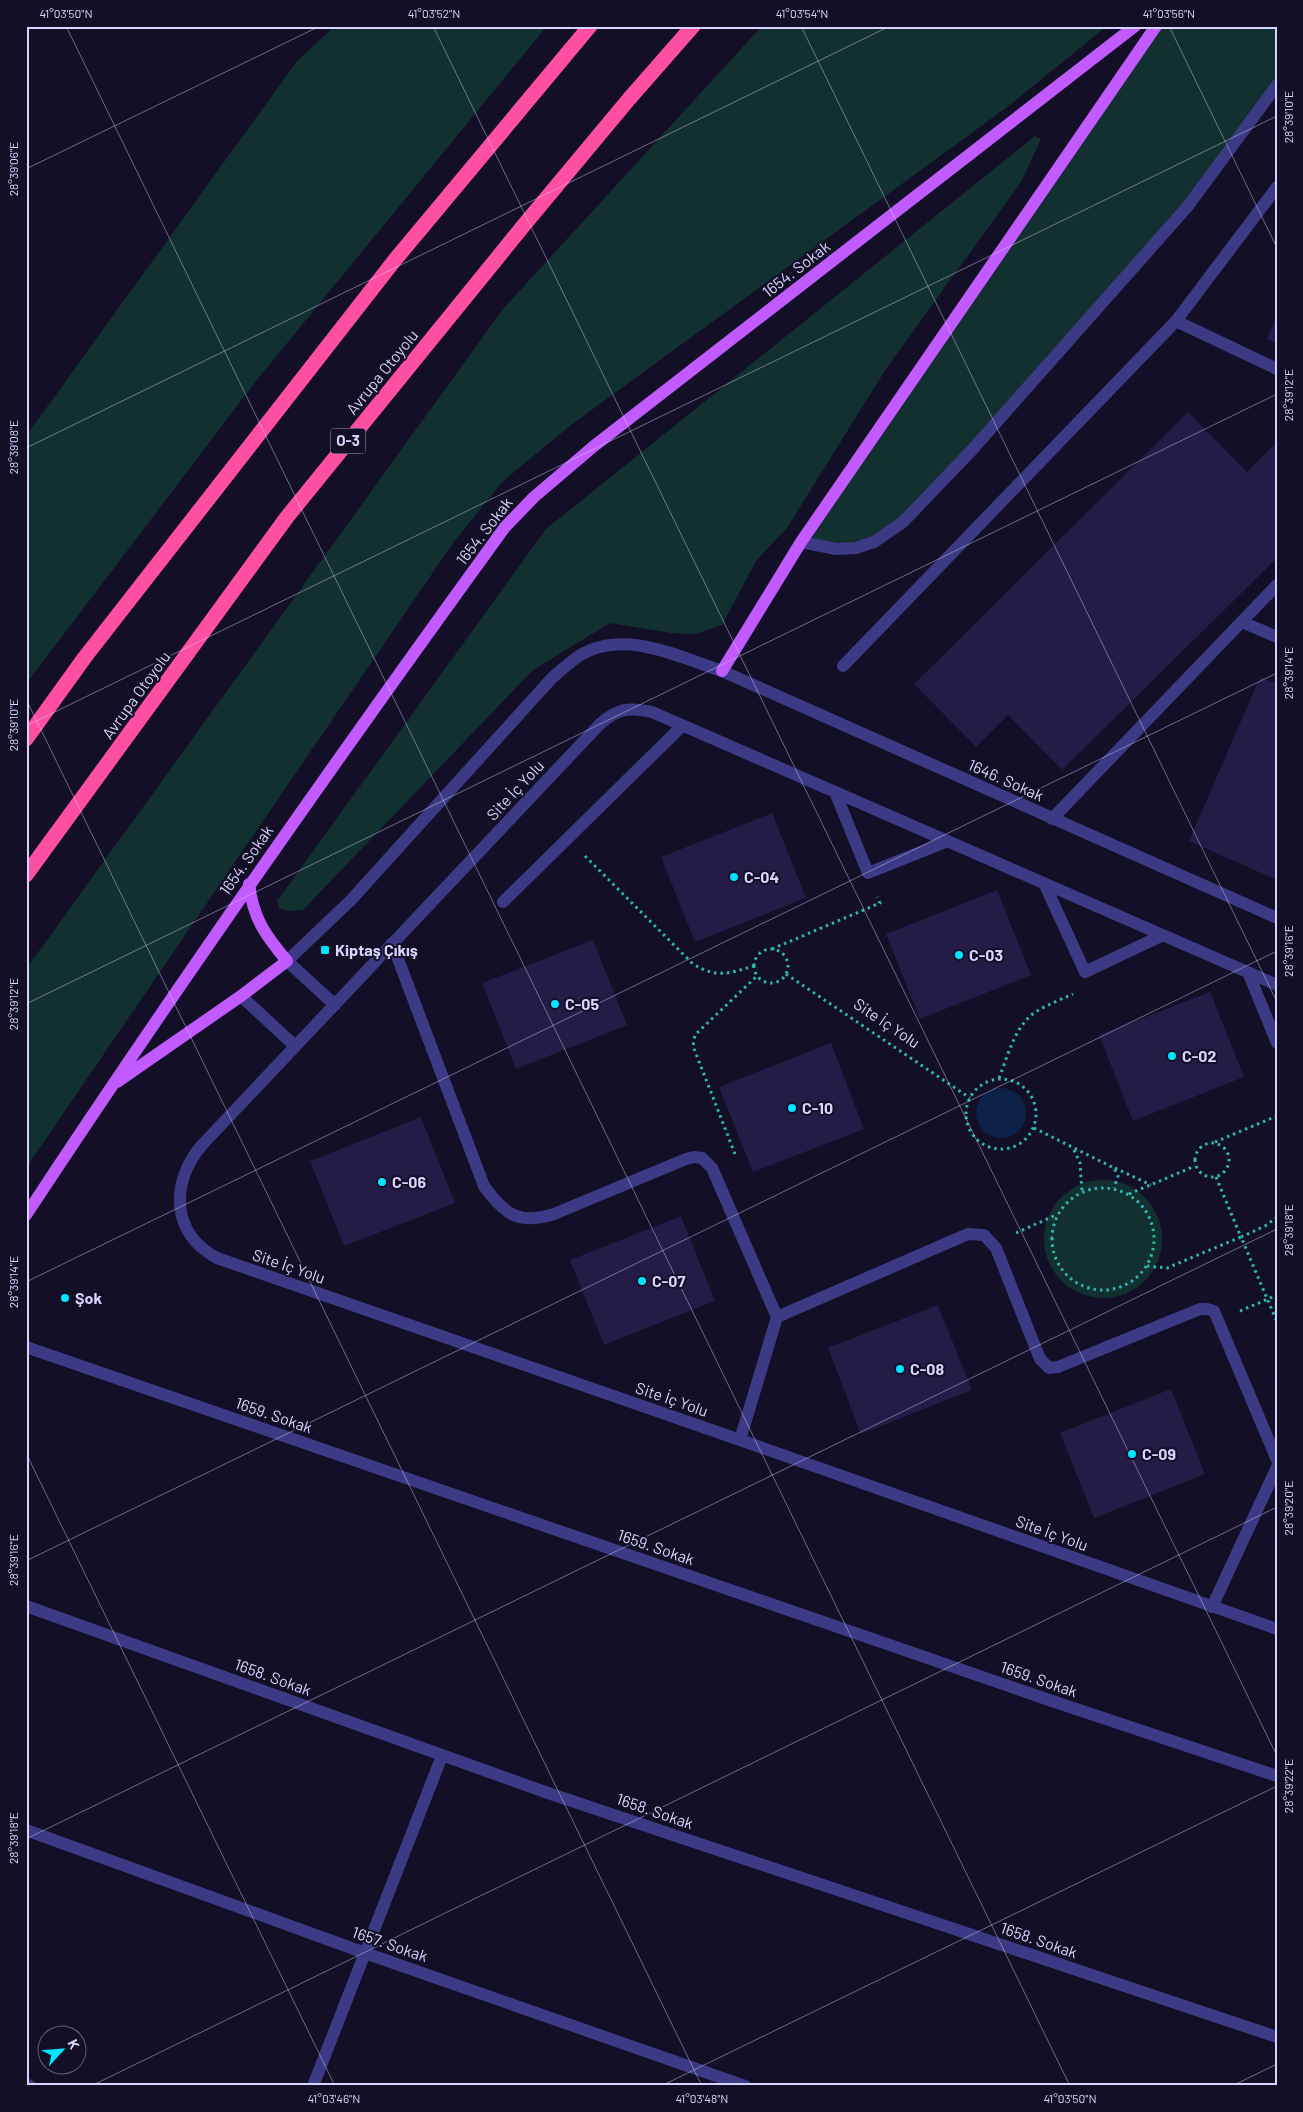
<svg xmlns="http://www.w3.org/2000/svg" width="1303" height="2112" font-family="Barlow,sans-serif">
<rect width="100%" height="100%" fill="#130f26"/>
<path fill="#12302f" d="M335,26H547L256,381L26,684V436L297,61Z
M762,26H1107L1006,108L571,425L503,481L453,543L26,1168V969L503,309Z
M1156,26H1277V85L1188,206L900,524L856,548L801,542Z
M1035,136L1041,139L1021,182L886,369L787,528L756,561L722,625L695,634L671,633L610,623L533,670L303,910L289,911L279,908L277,901L546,529Z
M1044 1239a59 59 0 1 1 118 0a59 59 0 1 1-118 0Z"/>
<path fill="#0c2248" d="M976 1113a25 25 0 1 1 50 0a25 25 0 1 1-50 0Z"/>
<path fill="#241b47" d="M1277,316V344L1267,339Z
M1188,412L1247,472L1277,442V558L1062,770L1008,715L976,747L914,684Z
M1260,677L1277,684V880L1189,841Z
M772,813L806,898L695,942L661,857Z
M997,890L1031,975L920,1019L886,934Z
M593,940L627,1025L516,1069L482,983Z
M1210,992L1244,1077L1133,1121L1099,1035Z
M831,1043L864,1129L753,1172L719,1087Z
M421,1117L455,1203L344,1246L310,1161Z
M681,1216L715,1301L604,1345L570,1260Z
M938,1305L972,1390L861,1434L828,1348Z
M1171,1389L1205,1474L1094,1518L1060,1433Z"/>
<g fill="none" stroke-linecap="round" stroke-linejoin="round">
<path stroke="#2fb8b0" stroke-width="3" stroke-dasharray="2.5 4" stroke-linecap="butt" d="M585,856L693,964C716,978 728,974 753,966
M754 966a17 17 0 1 1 34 0a17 17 0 1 1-34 0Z
M772,949L880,903L877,897
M786,974L970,1098
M999,1078C1008,1056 1014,1028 1034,1013C1046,1005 1060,1000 1073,994
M966 1114a35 35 0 1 1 70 0a35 35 0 1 1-70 0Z
M1034,1128L1114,1168L1118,1176L1114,1188
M1215,1142L1277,1116
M1195 1160a17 17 0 1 1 34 0a17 17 0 1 1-34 0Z
M1074,1150L1080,1163L1082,1191
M735,1154L693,1046L695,1035L698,1032L756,977
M1115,1168L1151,1185
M1216,1177L1241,1237L1265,1226L1277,1217
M1052 1239a51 51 0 1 1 102 0a51 51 0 1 1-102 0Z
M1129,1194L1195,1166
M1016,1233L1056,1215
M1147,1266L1167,1268L1241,1237L1277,1322
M1240,1311L1277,1295"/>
<path stroke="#3d3a85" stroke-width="12" d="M1176,321L1277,187
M1242,622L1277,637
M843,666L1176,321L1277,369
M1052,819L1277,585"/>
<path stroke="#3d3a85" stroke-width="12" d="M801,542L836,549L856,548L874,542L903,522L972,450L1188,206L1277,85
M835,792L868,873L948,841
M1044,883L1085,972L1163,935
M503,902L682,726
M392,943L484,1186C505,1215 519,1225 554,1214L686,1159L694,1157L702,1158L712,1168L777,1317L968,1234L984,1235L996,1248L1040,1359L1049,1368L1058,1367L1200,1309H1207L1214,1311L1277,1460
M287,961L335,1005
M1248,972L1277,1043
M1277,985L652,712C629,707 618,708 600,724L202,1145C170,1182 171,1234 217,1258L740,1440L1277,1629
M241,996L295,1046
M26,1347L1052,1701L1277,1776
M740,1440L777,1317
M26,1606L545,1792L1277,2037
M1212,1607L1277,1467
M26,1830L365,1953L745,2086
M26,2084L30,2086
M313,2086L442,1756"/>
<path stroke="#3d3a85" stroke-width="12" d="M287,961L351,900L552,678C561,670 570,662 579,656C623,628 679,657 722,671L1277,918"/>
<path stroke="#c25bff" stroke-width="12" d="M722,671L801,542L1156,26
M117,1082L241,996L287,961C265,935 253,918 249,884
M26,1215C180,981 341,753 505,527L534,497L594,446L1135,26"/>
<path stroke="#ff4fa3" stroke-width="15" d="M26,739L85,657L394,261L590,26
M26,875L287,517L524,225L629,99L693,26"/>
</g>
<path fill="none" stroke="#d9d4ff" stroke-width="1" stroke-opacity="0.45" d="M66,26L1070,2086M433,26L1277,1756M801,26L1277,1002M1169,26L1277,248M26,169L320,26M26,448L890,26M26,699L702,2086M26,726L1277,116M26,1004L1277,394M26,1282L1277,673M26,1453L335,2086M26,1561L1277,951M26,1839L1277,1229M91,2086L1277,1507M661,2086L1277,1786M1232,2086L1277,2064"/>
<g fill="#00e5ff" stroke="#130f26" stroke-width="2">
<circle cx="734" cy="877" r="5"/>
<rect x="320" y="945" width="10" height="10" rx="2.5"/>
<circle cx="959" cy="955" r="5"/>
<circle cx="555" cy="1004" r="5"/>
<circle cx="1172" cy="1056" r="5"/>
<circle cx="792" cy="1108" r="5"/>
<circle cx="382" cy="1182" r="5"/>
<circle cx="642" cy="1281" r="5"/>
<circle cx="65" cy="1298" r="5"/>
<circle cx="900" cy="1369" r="5"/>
<circle cx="1132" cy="1454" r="5"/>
</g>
<g text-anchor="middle" stroke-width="4" stroke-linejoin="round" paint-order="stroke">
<rect fill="#130f26" stroke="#9e99be" stroke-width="1" x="330.5" y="428.5" width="35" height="25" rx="4"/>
<g font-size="15" font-weight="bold" fill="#d9d4ff">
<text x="348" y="446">O-3</text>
</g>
<g font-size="16" fill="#d9d4ff" stroke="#130f26">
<text transform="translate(796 269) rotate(-38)" y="6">1654. Sokak</text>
<text transform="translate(382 372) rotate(-51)" y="6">Avrupa Otoyolu</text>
<text transform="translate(484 531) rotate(-52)" y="6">1654. Sokak</text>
<text transform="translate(136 695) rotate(-54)" y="6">Avrupa Otoyolu</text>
<text transform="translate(1006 780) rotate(24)" y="6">1646. Sokak</text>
<text transform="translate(515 790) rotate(-47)" y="6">Site İç Yolu</text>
<text transform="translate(246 860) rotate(-55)" y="6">1654. Sokak</text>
<text transform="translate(887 1023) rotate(34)" y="6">Site İç Yolu</text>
<text transform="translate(289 1266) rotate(19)" y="6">Site İç Yolu</text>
<text transform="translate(672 1399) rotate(19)" y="6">Site İç Yolu</text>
<text transform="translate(274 1415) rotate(19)" y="6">1659. Sokak</text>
<text transform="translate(1052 1533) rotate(20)" y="6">Site İç Yolu</text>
<text transform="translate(656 1547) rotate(19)" y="6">1659. Sokak</text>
<text transform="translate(273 1677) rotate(20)" y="6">1658. Sokak</text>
<text transform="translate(1039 1679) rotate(19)" y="6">1659. Sokak</text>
<text transform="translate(655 1811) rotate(19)" y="6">1658. Sokak</text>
<text transform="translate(1039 1940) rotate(19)" y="6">1658. Sokak</text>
<text transform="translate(390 1944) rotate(19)" y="6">1657. Sokak</text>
</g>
<g font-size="16" font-weight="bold" fill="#d9d4ff" stroke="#130f26" text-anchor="start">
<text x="744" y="883">C-04</text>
<text x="335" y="956">Kiptaş Çıkış</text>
<text x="969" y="961">C-03</text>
<text x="565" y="1010">C-05</text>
<text x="1182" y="1062">C-02</text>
<text x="802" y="1114">C-10</text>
<text x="392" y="1188">C-06</text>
<text x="652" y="1287">C-07</text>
<text x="75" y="1304">Şok</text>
<text x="910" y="1375">C-08</text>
<text x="1142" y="1460">C-09</text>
</g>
</g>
<rect width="1303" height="2112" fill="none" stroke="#130f26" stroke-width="55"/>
<g transform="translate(62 2050) rotate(64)"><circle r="24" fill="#130f26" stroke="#625e7d"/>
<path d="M0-4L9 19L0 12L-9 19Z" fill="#00e5ff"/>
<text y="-8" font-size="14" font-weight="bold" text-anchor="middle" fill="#d9d4ff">K</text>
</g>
<rect x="28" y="28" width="1248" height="2056" fill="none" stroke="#d9d4ff" stroke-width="2"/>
<g font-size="12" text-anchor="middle" fill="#d9d4ff">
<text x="66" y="18">41°03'50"N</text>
<text x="434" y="18">41°03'52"N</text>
<text x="802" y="18">41°03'54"N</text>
<text x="1169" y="18">41°03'56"N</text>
<text transform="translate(1289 117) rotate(-90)" y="4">28°39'10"E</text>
<text transform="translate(14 169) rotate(-90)" y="4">28°39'06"E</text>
<text transform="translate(1289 395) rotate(-90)" y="4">28°39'12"E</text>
<text transform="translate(14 447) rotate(-90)" y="4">28°39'08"E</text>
<text transform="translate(1289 673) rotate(-90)" y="4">28°39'14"E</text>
<text transform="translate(14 725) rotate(-90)" y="4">28°39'10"E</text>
<text transform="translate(1289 951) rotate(-90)" y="4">28°39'16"E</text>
<text transform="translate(14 1004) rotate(-90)" y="4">28°39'12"E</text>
<text transform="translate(1289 1230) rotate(-90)" y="4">28°39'18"E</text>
<text transform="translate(14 1282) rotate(-90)" y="4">28°39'14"E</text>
<text transform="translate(1289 1508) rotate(-90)" y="4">28°39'20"E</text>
<text transform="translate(14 1560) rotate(-90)" y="4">28°39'16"E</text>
<text transform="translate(1289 1786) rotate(-90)" y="4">28°39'22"E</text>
<text transform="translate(14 1838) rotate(-90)" y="4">28°39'18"E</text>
<text x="334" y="2103">41°03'46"N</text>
<text x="702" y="2103">41°03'48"N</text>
<text x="1070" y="2103">41°03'50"N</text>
</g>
</svg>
